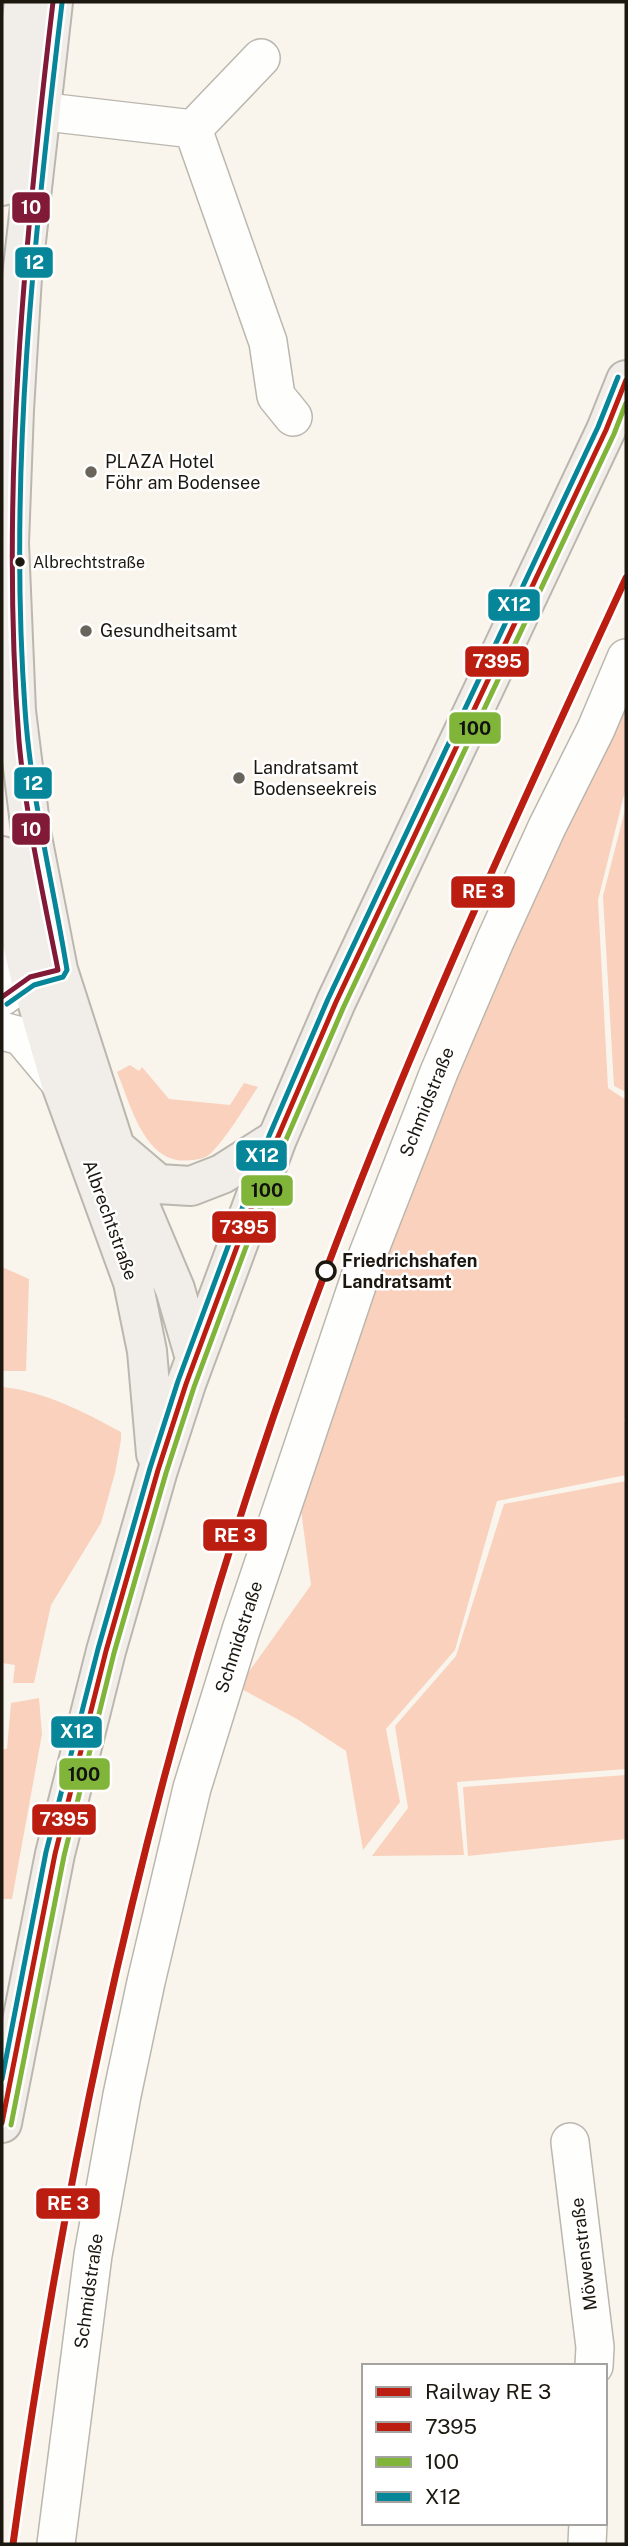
<svg xmlns="http://www.w3.org/2000/svg" width="628" height="2546" font-family="'Public Sans',sans-serif">
<rect width="100%" height="100%" fill="#f9f5ec"/>
<path fill="#f9d1bd" d="M626,634V787L598,900L608,1088L626,1100V1416L624,1420L626,1426V1475L497,1501L455,1650L386,1729L400,1802L363,1850L346,1751L297,1719L238,1687L311,1585L298,1488L537,829Z
M626,806V1092L614,1086L603,896Z
M130,1065L139,1071L142,1067L169,1099L230,1105L244,1083L258,1087C244,1108 228,1136 211,1153C206,1158 198,1160 191,1160C145,1167 131,1105 117,1072Z
M2,1267L29,1279L26,1371H2Z
M2,1387C44,1391 84,1412 121,1432V1440L115,1473L101,1523L51,1605L34,1683H13L15,1665L2,1663Z
M626,1481V1769L457,1782L464,1855L372,1856L408,1808L395,1726L456,1656L504,1504Z
M39,1698L42,1734L12,1899H2V1749H7L11,1703Z
M626,1775V1839L468,1856L463,1787Z"/>
<g fill="none" stroke-linecap="round" stroke-linejoin="round">
<g stroke="#bbb7af" stroke-width="40">
<path id="minor" d="M12,108L193,129L268,342L276,396L293,417
M193,129L261,58
M2,965L30,977L2,997
M2,1031L21,1036L61,1084
M570,2142L595,2347L594,2366
M56,2544L93,2255L122,2095L146,1982L192,1788L241,1630L366,1259L439,1072L495,941L547,827L596,729L626,658
M587,2544L588,2523"/>
</g>
<g stroke="#bbb7af" stroke-width="42">
<path id="secondary" d="M53,2L22,277L14,410L9,543L16,711L31,832L58,970L115,1147L175,1289L195,1358
M2,186L24,2
M2,856L30,977L61,1084L133,1282L147,1351L156,1454
M118,1150L158,1184L191,1186L222,1174L277,1139
M2,2123L55,1854L106,1651L158,1470L186,1384L277,1139L336,1002L606,430L626,380"/>
</g>
<use href="#minor" stroke="#fefefc" stroke-width="37"/>
<use href="#secondary" stroke="#f1ede8" stroke-width="38"/>
<g stroke="#fff" stroke-width="10">
<path id="bus-1" d="M2,2123L55,1854L106,1651L158,1470L186,1384L277,1139L336,1002L606,430L626,380"/>
</g>
<g stroke="#fff" stroke-width="10">
<path id="bus-2" d="M11,2125L64,1856L114,1653L166,1473L194,1387L285,1142L344,1006L614,434L626,403"/>
</g>
<g stroke="#fff" stroke-width="10">
<path id="bus-3" d="M2,2079L46,1852L98,1649L150,1468L178,1381L269,1136L328,999L598,427L618,377"/>
</g>
<g stroke="#fff" stroke-width="10">
<path id="bus-4" d="M2,997L30,977L58,970C43,894 26,818 19,741C0,495 24,246 53,2"/>
</g>
<g stroke="#fff" stroke-width="10">
<path id="bus-5" d="M7,1004L34,985L63,977L67,970C53,883 31,798 25,709C8,473 34,237 62,3"/>
</g>
<use href="#bus-1" stroke="#bb1e10" stroke-width="5"/>
<use href="#bus-2" stroke="#80b53a" stroke-width="5"/>
<use href="#bus-3" stroke="#078699" stroke-width="5"/>
<use href="#bus-4" stroke="#801a37" stroke-width="5"/>
<use href="#bus-5" stroke="#078699" stroke-width="5"/>
<g stroke="#fff" stroke-width="12">
<path id="rail-1" d="M13,2544C68,2139 158,1738 296,1352C390,1088 508,833 626,578"/>
</g>
<use href="#rail-1" stroke="#bb1e10" stroke-width="7"/>
</g>
<g fill="#69655c" stroke="#fff" stroke-width="2.5">
<circle cx="91" cy="472" r="7"/>
<circle cx="86" cy="631" r="7"/>
<circle cx="239" cy="778" r="7"/>
</g>
<circle fill="#1c180f" stroke="#fff" stroke-width="2.5" cx="20" cy="562" r="6"/>
<circle fill="#fff" stroke="#1c180f" stroke-width="3.5" cx="326" cy="1271" r="9"/>
<g text-anchor="middle" stroke-width="5" stroke-linejoin="round" paint-order="stroke">
<g font-size="16" fill="#1c180f" stroke="#fff" text-anchor="start">
<text x="33" y="568">Albrechtstraße</text>
</g>
<g font-size="18" fill="#1c180f" stroke="#fff" text-anchor="start">
<text x="105" y="468">PLAZA Hotel<tspan x="105" dy="21">Föhr am Bodensee</tspan></text>
<text x="100" y="637">Gesundheitsamt</text>
<text x="253" y="774">Landratsamt<tspan x="253" dy="21">Bodenseekreis</tspan></text>
</g>
<g font-size="18" fill="#1c180f" stroke="#fff">
<text transform="translate(427 1102) rotate(-68)" y="6">Schmidstraße</text>
<text transform="translate(110 1220) rotate(70)" y="6">Albrechtstraße</text>
<text transform="translate(239 1637) rotate(-72)" y="6">Schmidstraße</text>
<text transform="translate(584 2254) rotate(-97)" y="6">Möwenstraße</text>
<text transform="translate(89 2291) rotate(-82)" y="6">Schmidstraße</text>
</g>
<g font-size="18" font-weight="bold" fill="#1c180f" stroke="#fff" text-anchor="start">
<text x="342" y="1267">Friedrichshafen<tspan x="342" dy="21">Landratsamt</tspan></text>
</g>
</g>
<g stroke="#fff" stroke-width="2.5">
<rect x="11" y="191" width="40" height="33" rx="7" fill="#801a37"/>
<rect x="14" y="246" width="40" height="33" rx="7" fill="#078699"/>
<rect x="487" y="588" width="54" height="34" rx="7" fill="#078699"/>
<rect x="464" y="645" width="66" height="33" rx="7" fill="#bb1e10"/>
<rect x="448" y="711" width="54" height="34" rx="7" fill="#80b53a"/>
<rect x="13" y="766" width="40" height="34" rx="7" fill="#078699"/>
<rect x="11" y="812" width="40" height="34" rx="7" fill="#801a37"/>
<rect x="450" y="875" width="66" height="34" rx="7" fill="#bb1e10"/>
<rect x="235" y="1139" width="53" height="33" rx="7" fill="#078699"/>
<rect x="240" y="1174" width="54" height="33" rx="7" fill="#80b53a"/>
<rect x="211" y="1210" width="66" height="34" rx="7" fill="#bb1e10"/>
<rect x="202" y="1518" width="66" height="34" rx="7" fill="#bb1e10"/>
<rect x="50" y="1715" width="53" height="34" rx="7" fill="#078699"/>
<rect x="58" y="1757" width="53" height="34" rx="7" fill="#80b53a"/>
<rect x="31" y="1803" width="66" height="33" rx="7" fill="#bb1e10"/>
<rect x="35" y="2187" width="66" height="33" rx="7" fill="#bb1e10"/>
</g>
<g font-size="19" text-anchor="middle" font-weight="bold" fill="#fff">
<text x="31" y="214">10</text>
<text x="34" y="269">12</text>
<text x="514" y="611">X12</text>
<text x="497" y="668">7395</text>
<text x="33" y="790">12</text>
<text x="31" y="836">10</text>
<text x="483" y="898">RE 3</text>
<text x="262" y="1162">X12</text>
<text x="244" y="1234">7395</text>
<text x="235" y="1542">RE 3</text>
<text x="77" y="1738">X12</text>
<text x="64" y="1826">7395</text>
<text x="68" y="2210">RE 3</text>
</g>
<g font-size="19" text-anchor="middle" font-weight="bold" fill="#111">
<text x="475" y="735">100</text>
<text x="267" y="1197">100</text>
<text x="84" y="1781">100</text>
</g>
<rect width="628" height="2546" fill="none" stroke="#1c180f" stroke-width="7"/>
<rect x="362" y="2364" width="245" height="161" fill="#ffffff" stroke="#a4a39f" stroke-width="2"/>
<rect x="376" y="2387" width="35" height="10" fill="#bb1e10" stroke="#a4a39f" stroke-width="2"/>
<text x="425" y="2399" font-size="21" fill="#1c180f">Railway RE 3</text>
<rect x="376" y="2422" width="35" height="10" fill="#bb1e10" stroke="#a4a39f" stroke-width="2"/>
<text x="425" y="2434" font-size="21" fill="#1c180f">7395</text>
<rect x="376" y="2457" width="35" height="10" fill="#80b53a" stroke="#a4a39f" stroke-width="2"/>
<text x="425" y="2469" font-size="21" fill="#1c180f">100</text>
<rect x="376" y="2492" width="35" height="10" fill="#078699" stroke="#a4a39f" stroke-width="2"/>
<text x="425" y="2504" font-size="21" fill="#1c180f">X12</text>
</svg>
